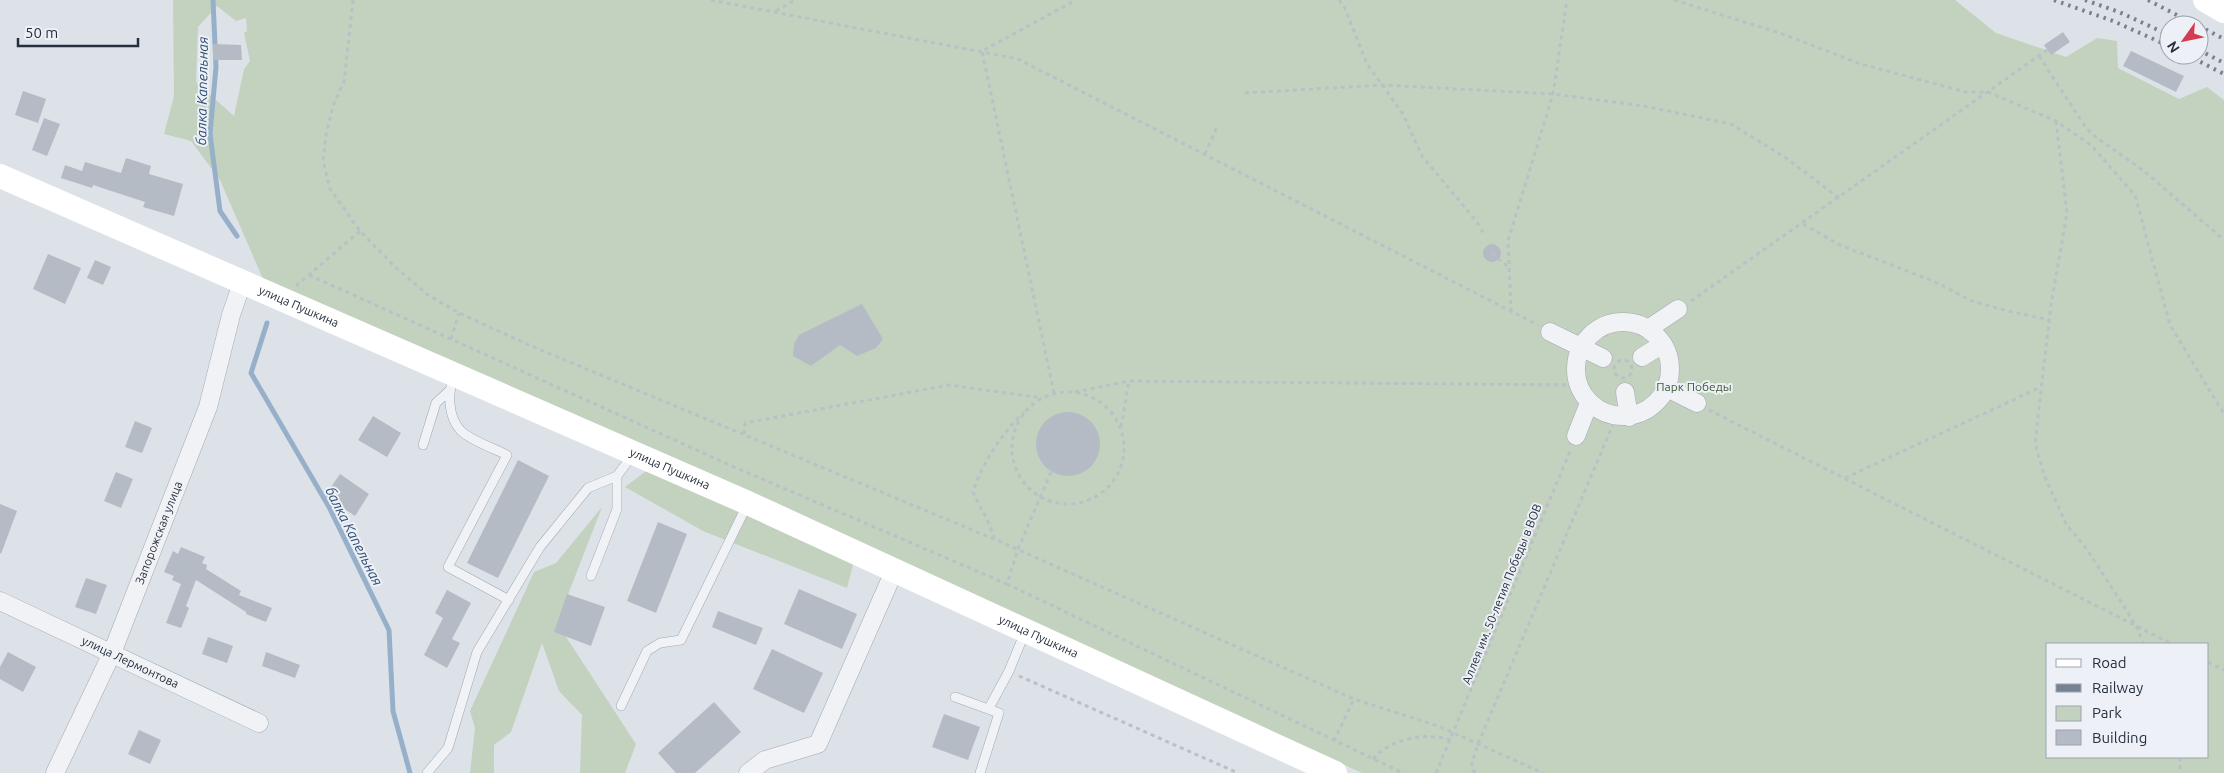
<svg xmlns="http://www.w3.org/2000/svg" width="2224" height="773" font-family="Ubuntu,sans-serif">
<rect width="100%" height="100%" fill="#dde2e8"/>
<path fill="#c3d2be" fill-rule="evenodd" d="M173,0H1955L1996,33L2066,57L2097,38L2117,41L2118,68L2179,99L2207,87L2224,100V773H1362L749,492L263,279L220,180L191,141L164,134L174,96ZM217,6L236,21L246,18L247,31L244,33L250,61L244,69L234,116L196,82L198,27ZM2048,644H2208V757H2048Z
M646,471L854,561L847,588L703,531L625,487Z
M602,507L557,623L636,744L625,773H580L582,715L559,691L542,643L511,732L494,745V773H470L475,728L470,711L534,572L556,563Z"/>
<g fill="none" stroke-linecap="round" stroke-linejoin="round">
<path stroke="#96b0ca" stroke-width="5" d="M213,0L216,67L210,134L220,211L237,236
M267,323L251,373L329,507L389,630L393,711L410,773"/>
</g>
<path fill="#b4bbc5" d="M2063,32L2070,42L2051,55L2044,45Z
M213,44L241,45L242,60H213Z
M2131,51L2184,76L2176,92L2123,66Z
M23,91L46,99L38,123L15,115Z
M44,118L60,124L47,156L32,150Z
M126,158L151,166L149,174L183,184L174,216L143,207L145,202L93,185L92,188L61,178L65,165L82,171L85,162L121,173Z
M1483 253a9 9 0 1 1 18 0a9 9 0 1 1-18 0Z
M48,254L81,268L65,304L33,289Z
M95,260L111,267L103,285L87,278Z
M862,304L883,339L876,348L857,356L840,345L811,366L793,356L794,344L799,335Z
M1036 444a32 32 0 1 1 64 0a32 32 0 1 1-64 0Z
M373,416L401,433L387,457L358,440Z
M135,421L152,428L142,453L125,447Z
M518,460L549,476L498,578L467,563Z
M116,472L133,479L121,508L104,501Z
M340,474L369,494L355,516L325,496Z
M0,504L17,511L1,554L0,553Z
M658,522L687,534L656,613L627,601Z
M181,547L205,557L202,563L207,565L206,569L241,591L239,595L272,608L266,622L246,614V612L196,580L186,606L189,608L181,628L166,623L181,584L172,580L174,576L164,572L173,551L178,554Z
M86,578L107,585L96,614L75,607Z
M799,589L857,614L842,649L784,624Z
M447,590L471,603L452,639L460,643L447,668L424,655L443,618L435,613Z
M567,594L605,607L591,646L554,632Z
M718,611L763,628L756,645L712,627Z
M208,637L233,646L227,663L202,654Z
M772,649L823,673L804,713L753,689Z
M8,652L36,667L23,692L0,679V667Z
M266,652L300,665L295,678L262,666Z
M714,702L741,732L695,773H676L658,753Z
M944,714L980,727L968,760L932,747Z
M139,730L161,740L150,764L128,754Z"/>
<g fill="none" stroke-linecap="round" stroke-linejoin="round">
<g stroke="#a2a9b2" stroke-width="10">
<path id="lane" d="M454,375C448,392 447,416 461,431C470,440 495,449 507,455L448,567L509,600
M423,445L436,403L449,391
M591,576L617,509V476
M955,697L999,713L980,773
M621,706L647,651L660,643L681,640L748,503
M989,708L1009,671L1025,632
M427,773L448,748L477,652L540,547L588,488L617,476L634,453"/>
</g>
<g stroke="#a2a9b2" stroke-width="19">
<g id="street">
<circle cx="1623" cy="369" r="47"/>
<path d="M1648,329L1678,309"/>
<path d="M1550,332L1603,358"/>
<path d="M1642,357L1663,344"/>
<path d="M1667,388L1697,403"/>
<path d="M1625,392L1629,417"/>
<path d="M1576,436L1589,403"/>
<path id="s1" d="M0,601L259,723"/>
<path id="s2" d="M55,773L112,653L208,407L231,315L242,283"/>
<path d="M748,773L765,760L818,744L895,569"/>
</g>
</g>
<path stroke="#bbbfc6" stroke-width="3" stroke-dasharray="4 4" stroke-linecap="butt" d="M353,0L344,81L333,106L326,135L323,161L330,189L360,231L393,265L428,295L459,313L529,345L994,539L1354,699L1438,726L1543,773
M711,0L1018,59L1538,325
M1339,0L1344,6L1367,64L1403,114L1422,156L1477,222L1485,236
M1674,0L1780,33L1861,64L1966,92H1988L2056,121L2092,146L2135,195L2170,325L2224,414
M776,11L795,0
M2039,56L2086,128L2097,138L2144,171L2224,240
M1245,93L1382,85L1553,94L1644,106L1731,124L1786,158L1839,198
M2056,121L2067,213L2051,305L2035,443L2044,475L2066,524L2086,548L2123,605L2136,626L2144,644
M1205,154L1217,127
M1803,224L1840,245L1933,281L1972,301L2008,311L2050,320
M1492,253L1509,268
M309,275L741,470L1007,584
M296,286L360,231
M1691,301L2047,50
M1511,312L1508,241L1553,94L1567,0
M451,339L459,313
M1614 369a9 9 0 1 1 18 0a9 9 0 1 1-18 0Z
M1075,392L1129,381L1578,385
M1012 448a56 56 0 1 1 112 0a56 56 0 1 1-112 0Z
M1054,393L982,51L1076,0
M1709,410L2172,644
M1121,427L1129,381
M744,434L745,423L949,385L1042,398
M1051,472L1018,549L1007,584L1403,773
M1845,478L2041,387
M994,539C990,521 980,508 973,492C983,461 1002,434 1024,412
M2208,662L2224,670
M1019,676L1238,773
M1334,741L1354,699
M2180,757V773
M1373,759C1392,738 1425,732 1451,740
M1436,773L1570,451
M1475,773L1471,767L1478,744L1614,422"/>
<use href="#lane" stroke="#f0f2f6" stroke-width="9"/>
<use href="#street" stroke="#f0f2f6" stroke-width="18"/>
<g stroke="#fff" stroke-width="24">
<path d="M2205,0L2224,11"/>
<path id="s3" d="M0,176L748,503L1335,773"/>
</g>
<path stroke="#768192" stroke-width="4" stroke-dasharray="2.5 5" stroke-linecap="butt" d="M2054,0L2113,21L2169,46
M2085,0L2119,12L2169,35
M2148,0L2196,25
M2199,26L2224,39
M2199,50L2224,63
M2187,55L2224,74"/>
</g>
<g text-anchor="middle" stroke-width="4" stroke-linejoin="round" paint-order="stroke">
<g font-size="12" fill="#262f3f" stroke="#edf0f6">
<text dy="4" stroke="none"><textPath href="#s3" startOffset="326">улица Пушкина</textPath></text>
<text dy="4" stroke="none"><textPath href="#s3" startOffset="731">улица Пушкина</textPath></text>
<text dy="4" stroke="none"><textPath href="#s2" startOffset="262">Запорожская улица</textPath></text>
<text transform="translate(1502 594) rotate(-68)" y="4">Аллея им. 50-летия Победы в ВОВ</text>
<text dy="4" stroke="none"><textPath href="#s3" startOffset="1136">улица Пушкина</textPath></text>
<text dy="4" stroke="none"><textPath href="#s1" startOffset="144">улица Лермонтова</textPath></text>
</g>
<g font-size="12" fill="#3b5c32" stroke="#edf0f6">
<text x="1694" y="391">Парк Победы</text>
</g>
<g font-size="14" font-style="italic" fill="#2e4f75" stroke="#edf0f6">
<text transform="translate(202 91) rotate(-89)" y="5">балка Капельная</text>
<text transform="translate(354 536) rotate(63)" y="5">балка Капельная</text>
</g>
</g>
<rect x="2046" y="643" width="162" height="115" fill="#edf0f6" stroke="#9da3ad"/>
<rect x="2056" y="659" width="25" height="8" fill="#ffffff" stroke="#9da3ad"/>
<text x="2092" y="668" font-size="15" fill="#262f3f">Road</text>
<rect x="2056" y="684" width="25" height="8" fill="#768192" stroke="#9da3ad"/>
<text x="2092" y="693" font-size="15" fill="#262f3f">Railway</text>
<rect x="2056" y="706" width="25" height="15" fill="#c3d2be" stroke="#9da3ad"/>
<text x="2092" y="718" font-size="15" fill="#262f3f">Park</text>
<rect x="2056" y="730" width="25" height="15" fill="#b4bbc5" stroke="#9da3ad"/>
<text x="2092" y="743" font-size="15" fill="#262f3f">Building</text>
<g transform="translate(2184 40) rotate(237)"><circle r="24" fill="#edf0f6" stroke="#9da3ad"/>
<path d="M0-4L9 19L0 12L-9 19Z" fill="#d53a53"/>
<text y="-8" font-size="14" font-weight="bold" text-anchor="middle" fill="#262f3f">N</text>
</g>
<path d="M18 38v8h120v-8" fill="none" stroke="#262f3f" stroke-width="2.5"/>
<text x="25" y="38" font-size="15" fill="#262f3f" stroke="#edf0f6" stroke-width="4" paint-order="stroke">50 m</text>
</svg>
